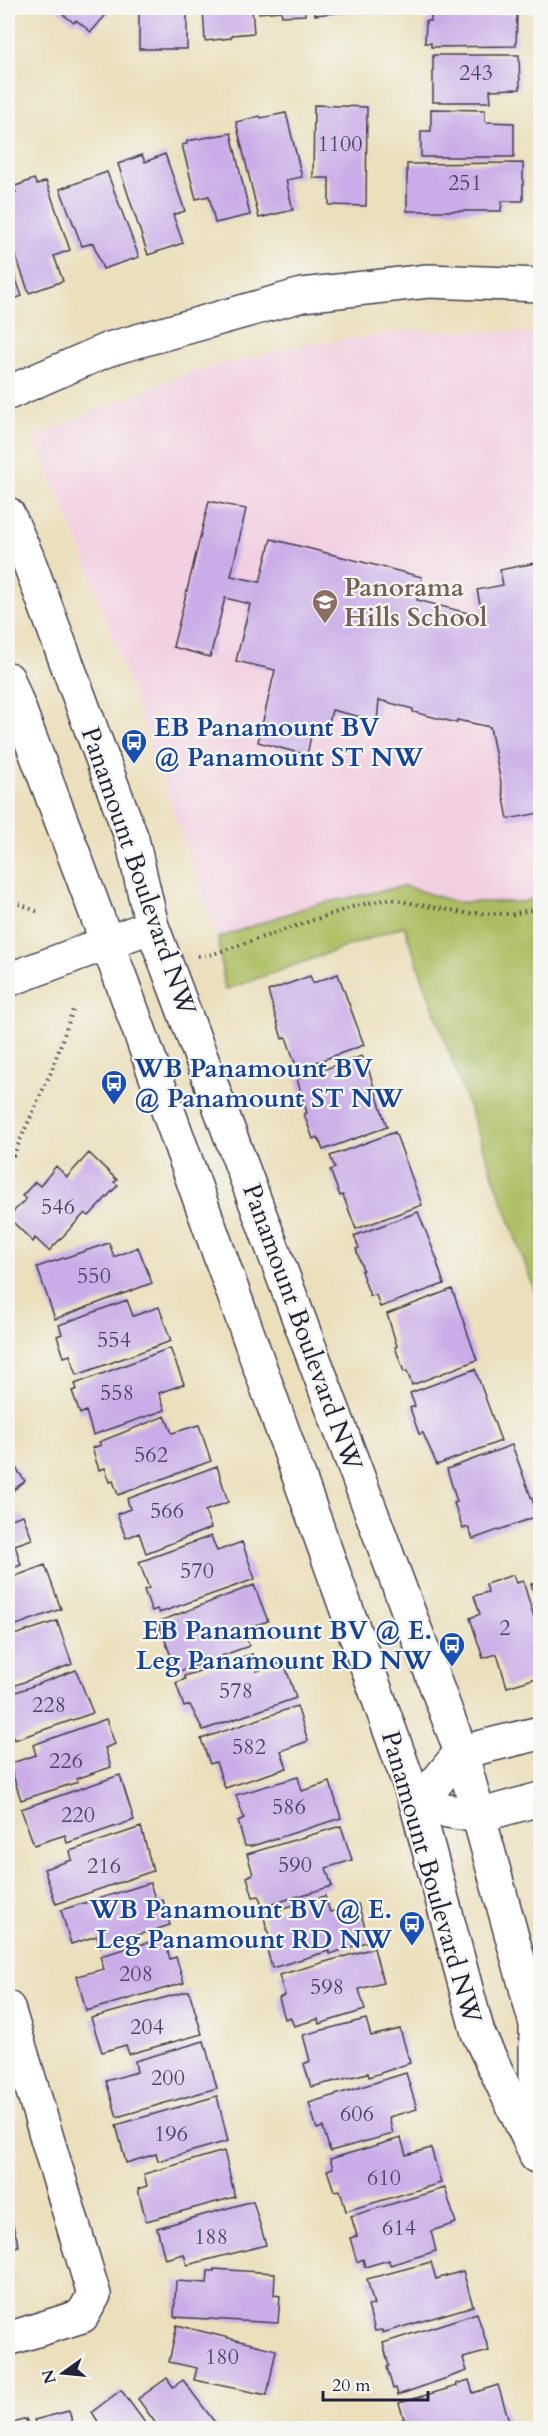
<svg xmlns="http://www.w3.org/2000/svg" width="548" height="2436" font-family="Cardo,serif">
<rect width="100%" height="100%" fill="#f6f6f2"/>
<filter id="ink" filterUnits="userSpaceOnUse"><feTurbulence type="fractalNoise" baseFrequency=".0167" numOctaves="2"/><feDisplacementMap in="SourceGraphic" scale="12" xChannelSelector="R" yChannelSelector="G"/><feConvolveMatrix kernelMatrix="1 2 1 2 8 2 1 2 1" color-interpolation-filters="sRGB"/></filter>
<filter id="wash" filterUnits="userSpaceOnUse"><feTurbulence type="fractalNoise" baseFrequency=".008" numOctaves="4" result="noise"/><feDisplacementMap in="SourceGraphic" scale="24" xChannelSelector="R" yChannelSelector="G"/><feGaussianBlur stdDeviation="1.35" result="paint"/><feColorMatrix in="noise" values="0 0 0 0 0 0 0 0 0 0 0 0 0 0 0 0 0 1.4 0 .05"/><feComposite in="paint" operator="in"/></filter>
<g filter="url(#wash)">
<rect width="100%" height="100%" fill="#ebdfbc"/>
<path fill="#f2cfe1" d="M414,330L540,333V897L522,902L456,903L404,886L310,906L218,938L81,547L34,437L189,373L292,347Z"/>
<path fill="#abbd61" stroke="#66704e" stroke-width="1.5" d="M404,886L456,902H522L540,897V1306L404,926L225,990L218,938L310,906Z"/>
<g id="blocks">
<path fill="#caade8" d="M55,8H112L91,32L76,20L74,23Z
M139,8H187V49H139Z
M203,8H252L254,33L232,35L231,38L205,41Z
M259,8H309V9L305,10V15L282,16L281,11L259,13Z
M314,8H364V10L315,15Z
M431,8H487V14H517L516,46L431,47V43H425L426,21H431Z
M433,55H519L520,89L490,90L491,102H433Z
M314,105L367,107L366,206L329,205V178H313Z
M431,109L485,110V122L514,123V157H421V131H431Z
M286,113L302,177L286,180L293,210L259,218L236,122L260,116L261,118Z
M231,133L250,215L215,223L209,196L196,199L182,145L187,144V141Z
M165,154L185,211L173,215L183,243L148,255L118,164L142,155L145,162Z
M523,163V201H502L501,211H407V164Z
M107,172L139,257L103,269L93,243L82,246L60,189Z
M34,179L37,185L46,181L70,250L54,256L63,281L29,293L8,234V195L16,192L13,187Z
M8,257L22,296L8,301Z
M209,501L246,509L231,576L260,582L271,539L422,577L417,600L483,617L477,590L503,585L500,570L540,562V813L508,819L490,727L457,720V723L413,712V709L379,700L377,721L332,710L326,735L312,731L307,755L258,742L275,670L236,661L250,604L225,598L210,657L173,647Z
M338,974L364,1045L297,1069L286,1037L282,1039L268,991L310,976L313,983Z
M362,1056L367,1065L387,1127L323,1150L318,1137L313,1139L304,1114L307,1113L297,1079Z
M395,1132L422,1205L356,1229L343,1195L340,1196L330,1170L335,1168L330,1156Z
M89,1153L117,1180L114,1182L118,1185L89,1216L85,1213L49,1251L35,1238L33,1242L8,1217L26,1199L22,1196L35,1182L40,1186L56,1166L67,1177Z
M418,1212L438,1262L437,1263L444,1284L380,1307L376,1295L370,1296L361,1271L363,1270L356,1249L359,1248L354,1236Z
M109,1243L114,1257L138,1247L152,1283L55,1319L37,1267Z
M452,1289L477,1360L412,1385L407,1371L404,1372L395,1347L397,1346L387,1314Z
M127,1300L133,1316L159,1307L171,1341L77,1375L70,1355L64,1357L57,1336L62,1334L59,1325Z
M170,1348L184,1384L159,1393L165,1410L93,1435L86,1411L80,1414L72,1391L77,1389L75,1384Z
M475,1369L501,1441L437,1465L423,1433L419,1434L410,1408L415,1406L410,1393Z
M165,1416L172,1433L199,1425L211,1461L118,1495L113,1481L110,1482L105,1468L99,1470L92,1448L101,1445L99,1442Z
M512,1445L538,1516L473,1539L468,1527L463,1529L454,1503L457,1502L447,1469Z
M8,1457L25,1481L8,1494Z
M217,1466L228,1502L205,1511L211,1528L146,1553L139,1533L126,1538L117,1514L130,1509L127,1499Z
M23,1515L32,1539L15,1545L21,1565L8,1570V1520Z
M211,1536L217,1551L242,1542L255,1579L159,1613L157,1609L152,1611L144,1590L149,1588L139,1562Z
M45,1565L61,1609L8,1628V1579Z
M513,1575L516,1583L523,1581L540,1637V1640L536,1642L540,1654V1677L507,1687L497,1654L483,1658L470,1618L480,1614L474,1596L488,1592L486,1584Z
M540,1582V1615L531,1584Z
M254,1585L268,1621L243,1629L249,1646L177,1672L158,1622Z
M57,1621L72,1664L8,1688V1637Z
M252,1654L257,1671L284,1662L296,1698L203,1730L190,1705L184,1707L176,1683L185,1679L184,1676Z
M76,1670L93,1713L14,1740L10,1729L8,1730V1695Z
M297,1706L308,1741L281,1751L287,1768L225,1788L216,1762L210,1764L201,1739Z
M106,1719L115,1744L105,1748L111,1767L76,1779L78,1782L21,1800L9,1764L36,1755L33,1745Z
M120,1775L134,1820L67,1843L65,1835L34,1845L21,1809Z
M298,1777L302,1791L330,1782L341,1818L252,1846H245L238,1821L244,1818L236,1795Z
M341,1826L352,1860L326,1868L332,1886L262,1907L259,1896L253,1897L247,1877L253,1874L247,1854Z
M141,1827L153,1871L56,1904L44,1869L72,1860L70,1851Z
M150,1883L156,1902L163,1900L170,1925L100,1947L97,1936L71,1944L61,1910Z
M325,1896L330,1912L358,1904L369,1941L330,1954L329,1951L272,1968L265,1942L270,1940L263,1914Z
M164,1938L170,1959L176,1957L184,1983L86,2011L77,1976L104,1969L100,1956Z
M374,1948L383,1983L359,1989L365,2010L319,2024L318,2019L294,2026L290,2017L285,2019L279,1998L285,1995L279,1975Z
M189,1991L202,2034L129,2054L126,2045L102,2052L91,2018Z
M366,2019L371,2036L400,2029L410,2063L369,2077L368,2073L311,2087L304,2064L310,2061L303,2035Z
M204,2041L217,2088L117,2117L106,2081L137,2072L135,2061Z
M406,2073L417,2109L389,2117L393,2134L330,2151L323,2127L317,2129L309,2103Z
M217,2096L228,2141L158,2161L156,2154L126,2163L116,2125Z
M401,2138L406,2155L431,2148L441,2183L346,2211L340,2190L334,2191L327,2170L333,2168L330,2159Z
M224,2151L235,2197L146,2221L138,2189L147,2186L144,2174Z
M445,2188L456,2223L431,2231L436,2251L390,2265L389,2260L365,2267L363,2259L357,2262L350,2238L357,2236L351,2216Z
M253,2201L266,2245L187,2265L184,2254L165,2259L157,2228Z
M8,2209L19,2246L8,2249Z
M8,2257L14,2277L8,2280Z
M431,2262L436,2279L463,2271L473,2306L382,2333V2330L375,2331L368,2306L374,2305L367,2279Z
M214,2269L275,2273L274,2295L280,2296L278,2323L174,2317L176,2281L207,2283L208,2271H214Z
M477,2313L489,2351L463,2358L467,2371L398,2395L396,2388L393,2389L387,2367L389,2366L383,2343Z
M177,2325L276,2350L267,2395L194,2380L197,2368L169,2362Z
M167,2378L173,2387L183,2380L219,2428H159L138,2399Z
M469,2380L473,2393L498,2385L510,2424L495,2428H404L401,2420L404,2419L399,2403L457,2386L456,2384Z
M121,2390L149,2428H102L92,2412Z
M69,2411L74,2428H37L34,2420Z
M26,2419L29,2428H8V2425Z"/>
</g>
</g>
<g filter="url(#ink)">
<use href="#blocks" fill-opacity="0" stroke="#403e4e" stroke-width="1.5"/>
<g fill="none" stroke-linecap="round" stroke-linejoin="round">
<g stroke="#403e4e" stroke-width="36">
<path id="minor" d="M417,1806L461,1752L540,1733
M417,1806L478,1816L540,1799
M8,2008L94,2295L82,2316L8,2339"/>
</g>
<g stroke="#403e4e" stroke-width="36">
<path id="tertiary" d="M8,393L109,349L302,295L428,281L540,285
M8,514L28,559L132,839L152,926L461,1752L536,2024V2156
M8,679L123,985L417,1806L478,2033L533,2148
M8,980L152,926"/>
</g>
<path stroke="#403e4e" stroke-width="4" stroke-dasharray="1.5 4.5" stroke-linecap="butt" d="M8,899L38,912
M198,956L210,955L355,906L389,899L465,913L513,914L540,908
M8,1167L51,1072L74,1007"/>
<use href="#minor" stroke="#fff" stroke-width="33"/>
<use href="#tertiary" stroke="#fff" stroke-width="33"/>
</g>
</g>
<defs>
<g id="school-pin" transform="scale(1.35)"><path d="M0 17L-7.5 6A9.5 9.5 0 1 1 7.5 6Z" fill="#8d6e63" stroke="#f6f6f2"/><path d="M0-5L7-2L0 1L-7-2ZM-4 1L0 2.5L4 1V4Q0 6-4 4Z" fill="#fff"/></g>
<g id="bus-pin" transform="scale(1.35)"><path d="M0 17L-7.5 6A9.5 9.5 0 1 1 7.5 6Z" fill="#1a4fb4" stroke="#f6f6f2"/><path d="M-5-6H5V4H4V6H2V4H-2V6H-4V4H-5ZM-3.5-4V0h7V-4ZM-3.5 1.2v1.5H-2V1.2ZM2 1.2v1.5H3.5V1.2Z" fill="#fff"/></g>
</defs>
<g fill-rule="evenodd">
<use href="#school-pin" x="325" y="602"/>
<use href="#bus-pin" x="134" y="742"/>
<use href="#bus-pin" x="114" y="1083"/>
<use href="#bus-pin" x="452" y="1645"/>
<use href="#bus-pin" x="412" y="1924"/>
</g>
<g text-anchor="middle" stroke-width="4.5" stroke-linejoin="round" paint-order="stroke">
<g font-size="22" fill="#4c4566">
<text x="476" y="80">243</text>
<text x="340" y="151">1100</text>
<text x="465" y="190">251</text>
<text x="58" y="1214">546</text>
<text x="94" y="1283">550</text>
<text x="114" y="1347">554</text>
<text x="117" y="1400">558</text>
<text x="151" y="1462">562</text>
<text x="167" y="1518">566</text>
<text x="197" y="1578">570</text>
<text x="505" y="1635">2</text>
<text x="236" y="1698">578</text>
<text x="49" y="1712">228</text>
<text x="249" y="1754">582</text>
<text x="66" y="1768">226</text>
<text x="289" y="1814">586</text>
<text x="78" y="1822">220</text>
<text x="295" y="1872">590</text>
<text x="104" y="1873">216</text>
<text x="136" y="1981">208</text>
<text x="327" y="1994">598</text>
<text x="147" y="2034">204</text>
<text x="168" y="2085">200</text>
<text x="357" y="2121">606</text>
<text x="171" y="2141">196</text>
<text x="384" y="2185">610</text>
<text x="399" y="2235">614</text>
<text x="211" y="2244">188</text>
<text x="222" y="2364">180</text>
</g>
<g font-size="26" font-weight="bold" fill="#785e54" stroke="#f6f6f2" text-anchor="start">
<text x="344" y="596">Panorama<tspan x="344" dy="30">Hills School</tspan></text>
</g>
<g font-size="26" font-weight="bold" fill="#164399" stroke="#f6f6f2" text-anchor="start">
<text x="154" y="736">EB Panamount BV<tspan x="154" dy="30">@ Panamount ST NW</tspan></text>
<text x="134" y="1077">WB Panamount BV<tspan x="134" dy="30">@ Panamount ST NW</tspan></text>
<text x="432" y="1639" text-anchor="end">EB Panamount BV @ E.<tspan x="432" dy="30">Leg Panamount RD NW</tspan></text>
<text x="392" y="1918" text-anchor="end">WB Panamount BV @ E.<tspan x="392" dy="30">Leg Panamount RD NW</tspan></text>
</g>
<g font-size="26" fill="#22223b" stroke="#f6f6f2">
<text transform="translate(139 871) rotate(71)" y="9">Panamount Boulevard NW</text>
<text transform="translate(303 1327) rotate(70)" y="9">Panamount Boulevard NW</text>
<text transform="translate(432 1877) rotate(74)" y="9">Panamount Boulevard NW</text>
</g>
</g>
<rect width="548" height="2436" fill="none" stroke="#f6f6f2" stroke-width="30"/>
<g transform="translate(63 2373) rotate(255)" stroke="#f6f6f2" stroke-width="4.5" paint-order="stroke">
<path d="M0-4.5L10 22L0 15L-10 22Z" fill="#22223b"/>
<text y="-9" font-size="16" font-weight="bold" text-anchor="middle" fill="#22223b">N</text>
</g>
<path d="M323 2391v9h105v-9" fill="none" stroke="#22223b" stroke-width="3"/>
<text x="332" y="2391" font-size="18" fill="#22223b" stroke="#f6f6f2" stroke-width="4.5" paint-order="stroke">20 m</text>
</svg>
